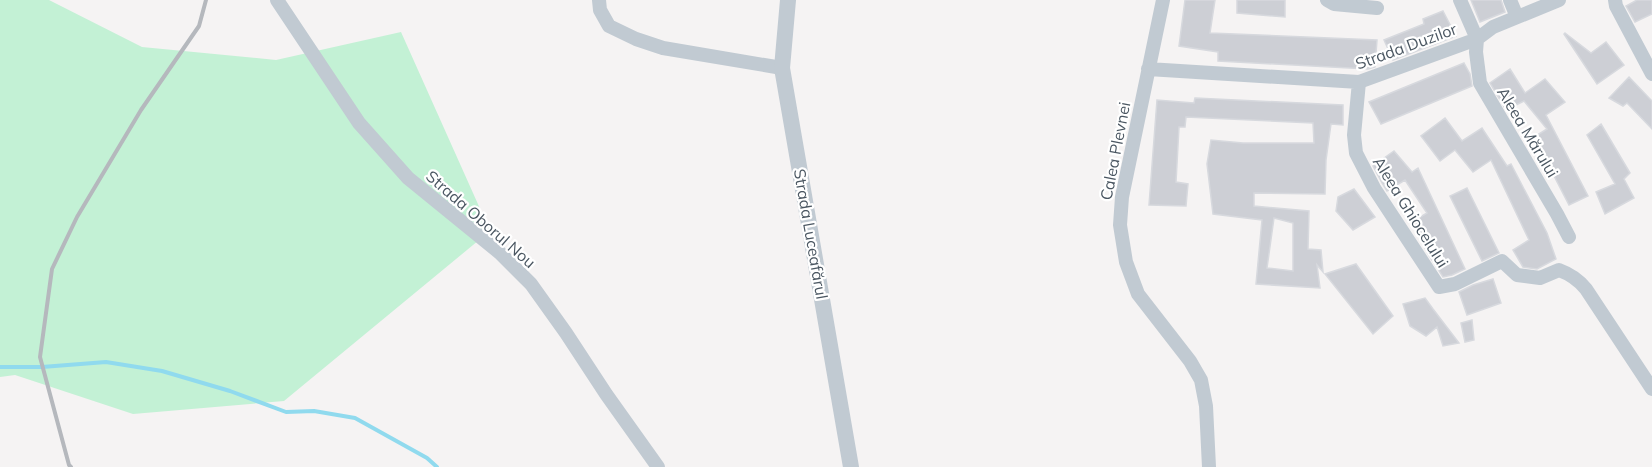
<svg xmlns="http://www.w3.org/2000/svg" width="1652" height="467" font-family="Mulish,sans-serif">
<rect width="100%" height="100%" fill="#f5f3f3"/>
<path fill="#c3f1d5" d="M0,0H49L142,47L276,60L401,32L490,231L284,401L133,414L15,375L0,377Z"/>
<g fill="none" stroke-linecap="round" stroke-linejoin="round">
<path stroke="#90daee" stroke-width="4" d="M0,367H42L106,362L162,371L230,391L286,412L314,411L355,418L427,458L437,467"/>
</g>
<path fill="#cdcfd5" stroke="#d7d9de" stroke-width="1.5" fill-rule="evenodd" d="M1185,0H1215L1210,33L1377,40L1375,67L1368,69L1218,61V52L1179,46Z
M1237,0H1285V17L1237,13Z
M1471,0H1501L1505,12L1480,22Z
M1637,0H1652V14L1635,22L1626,6Z
M1443,11L1456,36L1393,60L1384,40L1424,24L1423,19Z
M1565,33L1591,53L1606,42L1624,65L1597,84L1564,34Z
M1464,63L1470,74L1472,86L1381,124L1369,102Z
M1510,69L1525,93L1545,79L1565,102L1546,115L1588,196L1569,205L1534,137L1547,129L1524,101L1506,110L1490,83Z
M1629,77L1652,101V129L1627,103L1623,106L1609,98Z
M1195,98L1343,105V125L1331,124L1326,160L1325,194L1254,193V206L1309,211L1308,249L1321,250L1323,272L1317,265L1320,288L1256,284L1262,220L1213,214L1207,164L1211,140L1243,143H1314L1313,123L1186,117L1185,127H1179L1176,182L1188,184L1186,206L1149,205L1157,100L1194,103ZM1274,218L1293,223V271L1267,268Z
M1445,118L1462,141L1482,128L1507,166L1511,164L1547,233L1556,259L1537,269L1523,267L1513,250L1529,240L1491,160L1473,172L1455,150L1440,161L1421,136Z
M1601,124L1630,173L1624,179L1634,198L1605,214L1596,192L1615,184L1587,135Z
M1394,151L1412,172L1418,168L1465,269L1452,275L1443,277L1428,254L1412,222L1427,213L1405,180L1387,191L1382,183L1373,166Z
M1467,188L1499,253L1482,261L1450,196Z
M1354,189L1375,217L1353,230L1336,211L1338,197Z
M1356,264L1393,316L1373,334L1325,274Z
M1493,279L1501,303L1467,315L1459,292L1473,285Z
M1425,298L1433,309L1459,343L1443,346L1437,327L1426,336L1410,326L1403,304Z
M1472,320L1474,340L1465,342L1461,323Z"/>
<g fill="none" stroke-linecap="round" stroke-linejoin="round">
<path stroke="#c1cad2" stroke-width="14" d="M277,0L359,123L408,178L500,253L531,284L566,333L606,394L658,467
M599,0L600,10L609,26L636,39L663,48L782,68
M1163,0L1122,197L1120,225L1126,262L1138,294L1190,361L1201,380L1206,406L1209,467
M1327,0L1334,4L1377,8
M1460,0L1477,39L1476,52L1480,83L1557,214L1569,237
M1510,0L1517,17
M1615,0L1616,6L1652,74
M1148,69L1359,82L1477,39L1493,27L1559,0
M1359,82L1354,135L1356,153L1374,188L1439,287L1455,284L1502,261L1517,275L1540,278L1559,270C1570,274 1578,279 1586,289L1652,389"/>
<path stroke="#c1cad2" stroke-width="16" d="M788,0L782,68L851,467"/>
<path stroke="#b5b8bd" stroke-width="4" d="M71,467L69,465L40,357L52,269L77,217L141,110L199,26L206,0"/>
</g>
<g text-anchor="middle" stroke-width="4.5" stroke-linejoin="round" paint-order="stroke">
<g font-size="16" fill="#4a5661" stroke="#fff">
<text transform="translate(1406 46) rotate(-20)" y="6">Strada Duzilor</text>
<text transform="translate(1528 132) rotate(59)" y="6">Aleea Mărului</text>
<text transform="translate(1115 151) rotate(-79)" y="6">Calea Plevnei</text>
<text transform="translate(1411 212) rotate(58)" y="6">Aleea Ghiocelului</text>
<text transform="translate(481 219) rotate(41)" y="6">Strada Oborul Nou</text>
<text transform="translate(811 234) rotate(80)" y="6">Strada Luceafărul</text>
</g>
</g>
</svg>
